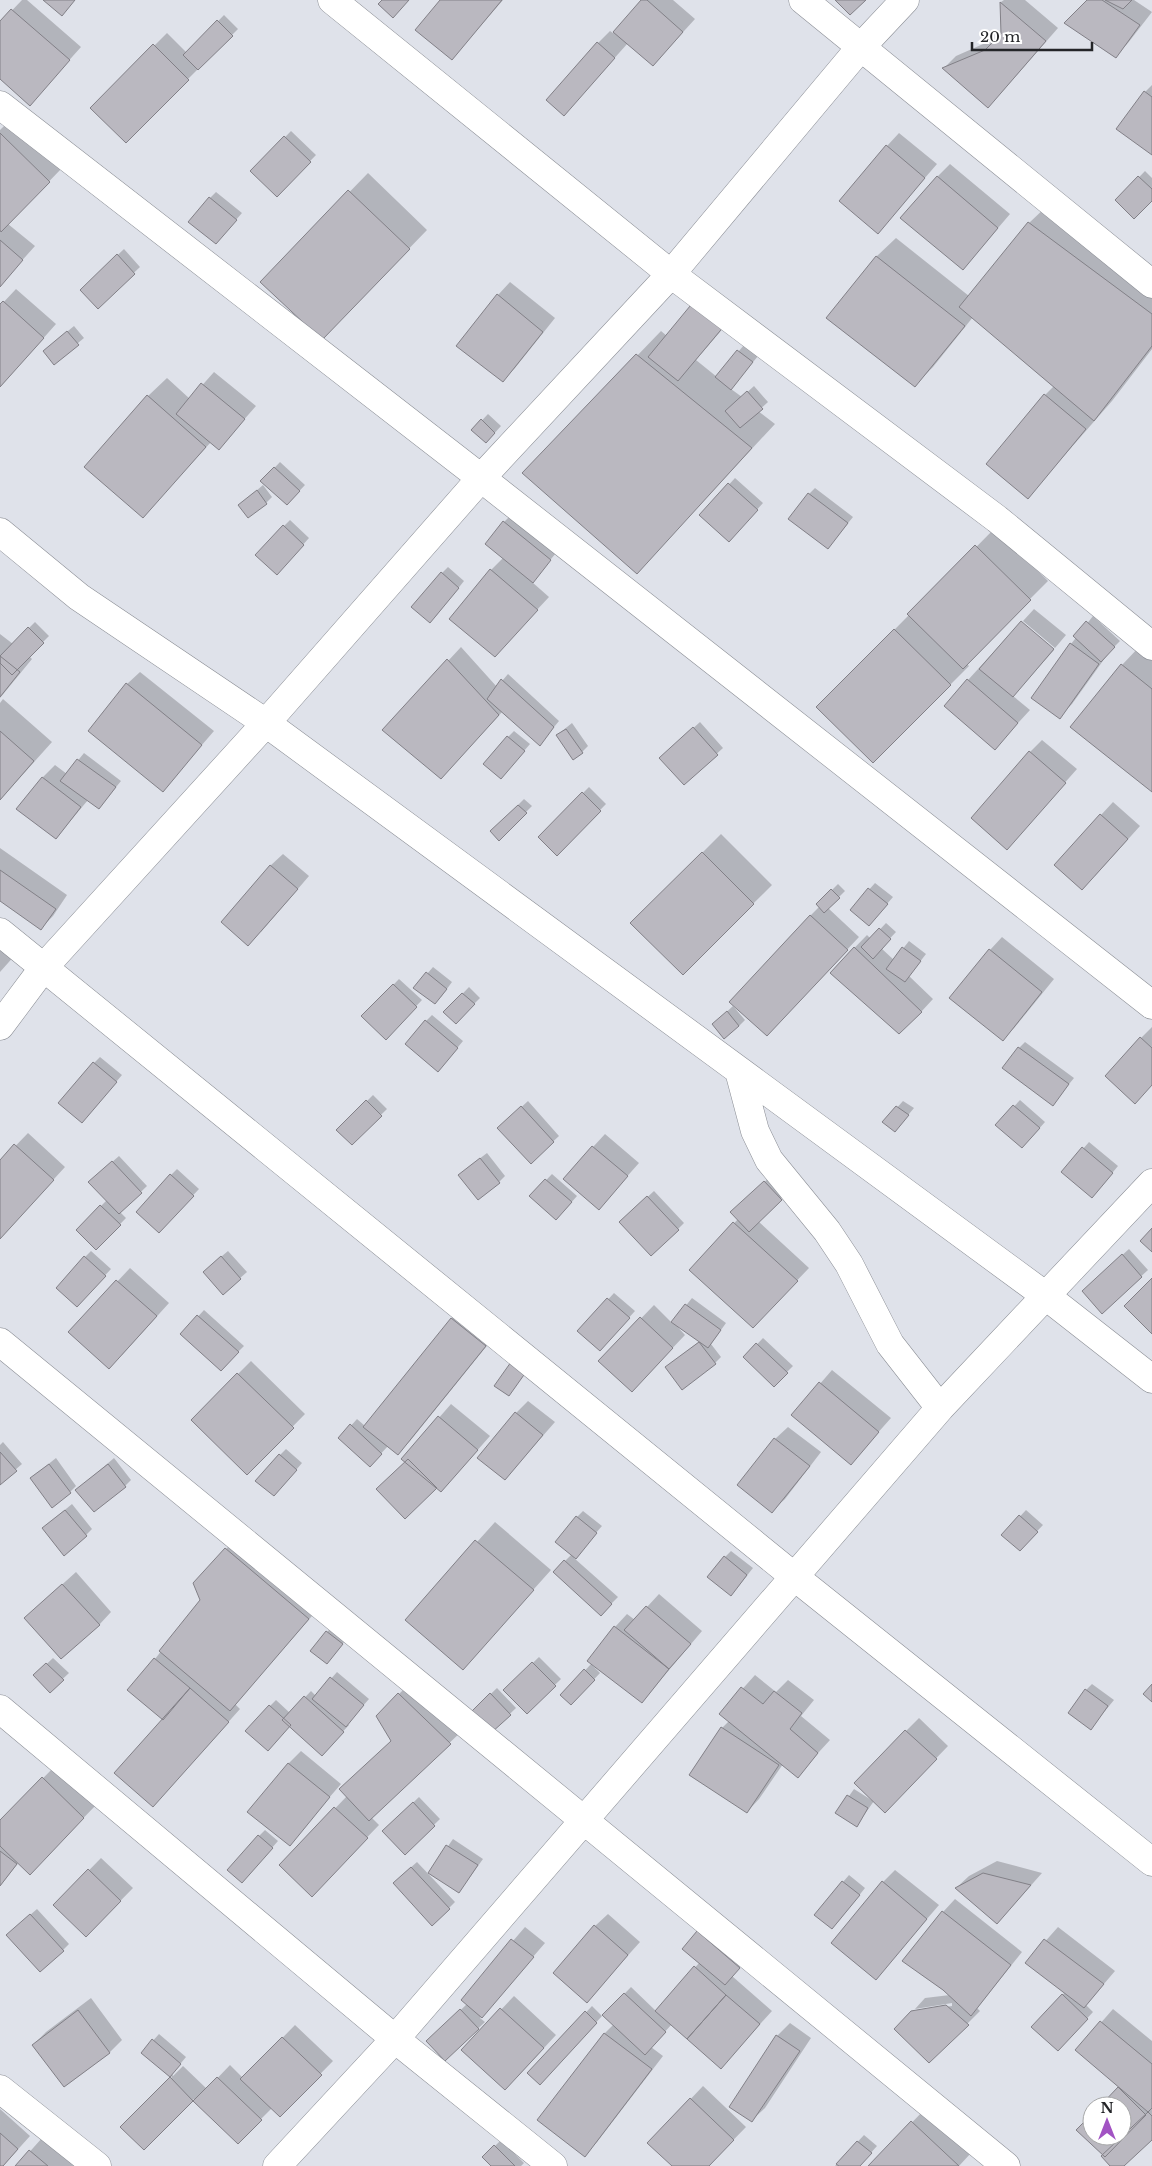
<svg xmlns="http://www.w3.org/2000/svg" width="1152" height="2166" font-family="'Libre Baskerville',serif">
<rect width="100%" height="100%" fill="#dfe2ea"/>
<path fill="#0003" d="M22,0H27L81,47L30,104L0,78V23Z
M442,0H503L452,59Z
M642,0H673L695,19L653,65L628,43L576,101L598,43L610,31L613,33Z
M1004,0H1025L1058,28L1001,93L944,68L956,56L999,37L1003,34L1001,2Z
M1089,0H1134L1152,12L1128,43L1116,56Z
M224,15L238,29L126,141L92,108L167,33L187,53Z
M1152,85V153L1145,92Z
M11,119L62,168L8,224L35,246L0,285V130Z
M291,131L316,155L277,195L252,171Z
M899,133L937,164L878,232L887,146Z
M950,164L1010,214L975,255L938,176Z
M1145,171L1152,178V199L1117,200Z
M368,173L427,230L340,320L262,282Z
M216,192L242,213L222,236L210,198Z
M1048,205L1152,282V349L1112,401L1028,497L1045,395L1054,386L973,317L933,367L914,386L828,317L877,256L896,238L969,296L1029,223Z
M124,249L140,267L98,307L81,290Z
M510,282L555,318L515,368L503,380L498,295Z
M16,289L56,324L0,387V306Z
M737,312L696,360L717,377L744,345L758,356L731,389L742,397L754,386L768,402L758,411L775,424L637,572L524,473L661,331L667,336Z
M74,326L84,338L54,363L51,345Z
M214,372L256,406L219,448L211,442L143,516L148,396L167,378L190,399Z
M488,414L501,426L492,436L473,430Z
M280,462L305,485L287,504L262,481Z
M735,478L763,503L735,534L701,515Z
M263,485L272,497L266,503L240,505Z
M815,488L853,517L828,548L809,494Z
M510,516L556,553L532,582L549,597L507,642L491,570L504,557V522Z
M290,520L309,538L283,567L284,526Z
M995,528L1048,581L966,663L969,666L873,762L818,707Z
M448,567L464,581L436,616L442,573Z
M1034,609L1066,635L1055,648L1023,621Z
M1093,616L1120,641L1110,651L1072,704L1059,717L1071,644Z
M35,622L49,636L29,656L32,659L0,698V634L13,644Z
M1021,622L1054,650L1013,696L1030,710L995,748L968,680Z
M1140,646L1152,656V791L1122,665Z
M461,647L497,687L508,674L559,721L540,744L503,711L441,778L384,730Z
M140,672L214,731L163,790L127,684Z
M3,699L52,742L0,800V703Z
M700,722L723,748L684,784L667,752Z
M572,723L588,746L582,752L557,735Z
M514,731L530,744L507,771L508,737Z
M1042,740L1077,769L1007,848L1030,752Z
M84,753L121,781L99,808L88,800L56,838L43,777L55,765L67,774Z
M589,787L606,804L557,854L539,837Z
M524,799L532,806L499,839L492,831Z
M1113,802L1140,826L1095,876L1101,815Z
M721,834L772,885L683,973L632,923Z
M0,848L67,895L53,916L41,928L0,899Z
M283,854L309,876L261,932L270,866Z
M875,883L893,897L875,918L851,910Z
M838,884L845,891L828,908L859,937L767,1035L810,916L820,906L818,904Z
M886,923L896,932L881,948L894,960L909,941L926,954L909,976L933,999L921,1012L831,972L867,935L871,939Z
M1002,937L1054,979L1015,1027L1003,1039L990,950Z
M0,939L16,954L0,972Z
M433,967L452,982L441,997L415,988Z
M399,979L422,1000L386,1038L363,1016Z
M469,987L480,998L456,1022L445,1012Z
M733,1006L745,1020L739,1026L720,1018Z
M432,1015L463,1041L444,1064L426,1021Z
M1152,1027V1085L1107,1076L1141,1038Z
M1025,1042L1074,1078L1053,1104L1019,1048Z
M100,1057L122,1075L88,1115L94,1063Z
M373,1095L387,1109L352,1143L338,1130Z
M1020,1100L1045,1122L1028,1141L997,1125Z
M528,1101L559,1136L531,1162L499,1128Z
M903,1101L914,1108L895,1131L884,1122Z
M28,1133L65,1167L0,1238V1162Z
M605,1134L639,1163L599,1208L593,1147Z
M1089,1142L1118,1166L1098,1190L1063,1172Z
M487,1153L505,1176L499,1182L466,1169Z
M119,1156L147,1186L120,1212L126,1218L96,1249L77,1230L107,1200L96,1176Z
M177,1169L199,1189L165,1225L171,1175Z
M552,1174L577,1196L562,1213L531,1196Z
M771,1176L787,1193L758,1221L809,1268L765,1314L691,1270L738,1219V1206Z
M654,1191L684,1223L678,1229L627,1216Z
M1129,1249L1148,1270L1102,1312L1089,1285Z
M91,1251L111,1269L83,1299L85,1257Z
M228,1251L247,1272L223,1293L210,1266Z
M130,1268L169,1303L122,1355L70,1332Z
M614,1293L635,1311L606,1343L579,1331Z
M692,1298L726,1323L711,1344L721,1357L715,1363L666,1367L700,1341L675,1324L685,1335L644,1378L600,1361L654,1305L672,1323Z
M464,1306L498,1332L410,1441L398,1453L388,1446L376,1459L340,1438L357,1419L365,1426L452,1318Z
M204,1310L244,1346L221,1369L182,1334Z
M763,1338L793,1366L774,1385L745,1357Z
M251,1361L305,1414L247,1473L192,1420Z
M832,1370L891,1418L851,1463L793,1415Z
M528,1401L555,1422L505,1479L516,1413Z
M451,1404L490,1436L453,1478L403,1459Z
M788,1427L821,1452L785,1499L772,1511L775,1439Z
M3,1442L22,1464L0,1483V1445Z
M286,1449L302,1463L280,1489V1455Z
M56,1458L76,1486L70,1492L31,1478Z
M114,1458L131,1480L125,1486L77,1490Z
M72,1504L92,1529L86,1535L43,1528Z
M1026,1510L1043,1525L1020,1549L1003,1535Z
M583,1511L602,1526L574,1558L618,1597L607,1608L565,1561L572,1554L577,1517Z
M495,1522L551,1570L463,1668L407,1620Z
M244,1531L326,1600L235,1704L240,1709L166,1792L164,1719L155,1659L201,1600L226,1549Z
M731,1551L753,1568L737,1588L725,1557Z
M76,1572L111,1612L99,1625L25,1618Z
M659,1594L702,1631L642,1702L593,1664L592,1665L600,1673L571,1704L562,1695L592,1663L615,1627L627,1614L635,1620Z
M333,1626L348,1637L333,1656L327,1632Z
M539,1657L561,1679L527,1712L505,1690Z
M53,1658L69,1673L50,1691L35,1675Z
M337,1672L369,1699L347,1724L349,1725L322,1754L270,1706L276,1700L290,1713L311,1691L316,1696Z
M755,1675L776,1692L788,1680L814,1700L801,1716L830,1740L797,1776L783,1764L759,1799L747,1812L722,1728L729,1721L720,1714Z
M411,1682L462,1731L371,1817L379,1825L324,1882L281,1865L347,1796L392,1741L399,1694Z
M1092,1684L1114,1700L1091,1728L1086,1690Z
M497,1688L516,1708L491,1732L472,1712Z
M919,1718L948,1746L898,1798L874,1801L857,1825L837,1813L854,1789L873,1801L906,1731Z
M301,1751L341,1784L289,1844L288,1764Z
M55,1766L96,1805L43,1860L19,1862L0,1886V1822Z
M419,1797L440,1819L405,1853L390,1825Z
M265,1830L278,1841L248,1875L259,1836Z
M453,1839L483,1859L459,1892L430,1872Z
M101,1858L133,1888L86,1936L55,1905Z
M997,1861L1042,1873L1009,1910L956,1888L969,1876Z
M417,1862L455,1902L449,1908L400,1877Z
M895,1870L939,1905L876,1978L883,1882Z
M849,1875L865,1888L838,1922L843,1882Z
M955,1899L1022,1952L977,2008L980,2011L929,2062L912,2012L952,2006V2003L915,2009L925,1998L950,1995L904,1961L943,1912Z
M37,1909L69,1944L63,1950L14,1929Z
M608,1914L640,1942L587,2001L595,1926Z
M704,1926L745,1961L732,1976L772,2011L733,2054L672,2024L651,2047L663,2056L597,2142L585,2155L539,2120L605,2033L614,2024L604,2015L631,1987L656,2011L700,1962L698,1932Z
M525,1927L545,1943L480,2018L485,2022L445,2060L428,2041L467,2004L462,2000Z
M1058,1927L1115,1971L1086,2005L1093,2012L1058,2050L1033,2027L1065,1992L1027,1962Z
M514,1996L556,2035L518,2076L463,2050Z
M91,1998L122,2040L110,2052L65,2086L33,2045L46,2032Z
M592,2006L602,2016L546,2077L529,2073Z
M1113,2009L1152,2041V2139L1122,2166H1112L1107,2157L1078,2130L1092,2116V2136H1122V2106H1101L1120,2086L1077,2050Z
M790,2023L811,2038L765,2108L752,2120L777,2036Z
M295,2025L333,2061L280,2115L272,2108L238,2142L194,2099L144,2148L122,2127L172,2077L142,2053L159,2034L186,2057L172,2074L173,2076L183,2066L207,2089L230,2065L243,2078Z
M703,2086L746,2127L708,2166H674L649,2143Z
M0,2109L30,2136L3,2166H0Z
M924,2110L971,2153L959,2166H870Z
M864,2135L877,2146L859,2166H835Z
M42,2138L76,2166H17Z
M501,2140L524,2163L521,2166H493L484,2157Z"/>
<path fill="#bab8c0" stroke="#828087" d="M43,0H75L62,16Z
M382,0H409L393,18L378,4Z
M440,0H502L452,60L415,30Z
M641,0H647L683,32L653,66L613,32Z
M835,0H866L850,15Z
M1087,0H1102L1140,25L1116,58L1064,23Z
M1105,0H1132L1123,9Z
M1000,2L1046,41L988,108L942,68L985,50L1001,34Z
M11,9L70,60L30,106L0,79V21Z
M217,20L233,36L198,70L183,55Z
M597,42L615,58L564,116L546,100Z
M153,44L189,80L126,143L90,108Z
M1144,91L1152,97V155L1116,129Z
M0,133L50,182L1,232L0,230Z
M284,136L311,162L277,197L250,171Z
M886,145L925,178L878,234L839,201Z
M937,176L998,228L963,270L900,218Z
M1138,176L1152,189V201L1134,219L1115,200Z
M348,190L410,249L322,340L260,282Z
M209,197L237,220L216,244L188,222Z
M1028,222L1152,314V346L1094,421L959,307Z
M0,240L23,260L0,287Z
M117,254L135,274L98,309L80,290Z
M876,256L965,326L915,387L826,318Z
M497,294L543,332L503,382L456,346Z
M695,300L725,325L678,381L648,357Z
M3,301L44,338L0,387V304Z
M67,331L79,345L54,365L43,351Z
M737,350L753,362L731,390L715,377Z
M636,354L752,448L637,574L522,473Z
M201,383L245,419L219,450L176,414Z
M747,391L763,409L740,428L725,411Z
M1044,394L1086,429L1028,499L986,464Z
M147,395L206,447L143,518L84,467Z
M481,419L495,433L486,443L471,430Z
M274,467L300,491L287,505L260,481Z
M728,483L758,510L729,542L699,515Z
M257,490L267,504L248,518L238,505Z
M808,493L848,523L828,549L788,519Z
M503,521L551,560L533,583L485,544Z
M283,525L304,545L277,575L255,555Z
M975,545L1031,600L963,669L907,614Z
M490,569L538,610L495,657L449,619Z
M441,572L459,588L430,623L411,607Z
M1021,621L1054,649L1013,697L979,669Z
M1086,621L1115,647L1101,662L1073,636Z
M28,627L44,643L12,675L0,663V656Z
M894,629L951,685L873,763L816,707Z
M1070,643L1099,664L1060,719L1031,698Z
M0,656L20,672L0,697Z
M447,659L499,715L441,779L382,730Z
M1121,664L1152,689V792L1070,727Z
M501,679L554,727L540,746L487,699Z
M967,679L1018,723L995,750L944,706Z
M126,683L202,745L163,792L88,731Z
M693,727L718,755L684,785L659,758Z
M566,729L583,753L573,760L556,735Z
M0,731L34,761L0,800Z
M507,736L525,751L501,779L483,764Z
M1029,751L1066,783L1007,850L971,818Z
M77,759L116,787L99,809L60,781Z
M42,777L81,807L56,839L16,809Z
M582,792L601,811L557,856L538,837Z
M518,805L527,813L499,841L490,831Z
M1100,814L1128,839L1082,890L1054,865Z
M702,852L754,904L683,975L630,923Z
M270,865L298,889L248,946L221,922Z
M0,870L56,909L41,930L0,901Z
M868,888L888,904L869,926L850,910Z
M831,889L840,898L824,913L816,904Z
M810,915L848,950L767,1036L729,1002Z
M879,928L891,939L873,959L861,947Z
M854,947L922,1012L899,1034L830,973Z
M902,947L921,961L905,982L886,969Z
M989,949L1042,992L1003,1041L949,998Z
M426,972L447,989L435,1004L413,988Z
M393,984L417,1007L386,1040L361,1016Z
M462,993L475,1004L456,1024L443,1012Z
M727,1011L739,1026L724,1039L712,1024Z
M425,1020L458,1048L438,1072L405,1044Z
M1140,1037L1152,1048V1085L1135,1104L1105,1076Z
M1018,1047L1069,1084L1053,1106L1002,1068Z
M93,1062L117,1082L82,1123L58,1103Z
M366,1100L382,1116L352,1145L336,1130Z
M1013,1105L1040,1128L1022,1148L995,1125Z
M521,1106L554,1142L531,1164L497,1128Z
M896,1106L909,1115L895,1132L882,1122Z
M14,1144L54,1180L0,1239V1160Z
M592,1146L628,1176L599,1210L563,1179Z
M1082,1147L1113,1173L1092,1198L1061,1172Z
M480,1158L500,1183L478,1200L458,1175Z
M112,1161L142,1193L119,1214L88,1182Z
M170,1174L194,1196L159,1233L136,1212Z
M545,1179L572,1202L556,1220L529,1196Z
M764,1181L782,1200L749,1232L730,1212Z
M647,1196L679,1230L651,1256L619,1222Z
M100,1205L121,1225L96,1250L76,1230Z
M733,1222L798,1281L753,1328L689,1270Z
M1152,1228V1252L1140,1241Z
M1122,1254L1142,1277L1102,1314L1082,1291Z
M84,1256L106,1276L77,1307L56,1288Z
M221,1256L241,1279L223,1295L203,1272Z
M1152,1278V1334L1124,1306Z
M116,1280L157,1316L109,1369L68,1332Z
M607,1298L630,1318L600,1351L577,1331Z
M685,1304L721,1330L708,1348L671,1322Z
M197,1315L239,1352L221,1371L180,1334Z
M640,1317L673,1348L632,1392L598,1361Z
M451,1318L486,1346L398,1455L363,1427Z
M699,1342L716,1364L682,1390L665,1367Z
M756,1343L788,1373L774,1387L743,1357Z
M511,1362L526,1372L509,1396L494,1386Z
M237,1373L294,1428L247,1475L191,1420Z
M819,1382L879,1432L851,1465L791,1415Z
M515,1412L543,1435L505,1480L477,1458Z
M438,1416L478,1450L441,1492L401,1459Z
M350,1424L382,1454L370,1467L338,1438Z
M774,1438L810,1466L772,1513L737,1485Z
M0,1452L17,1471L0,1485Z
M279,1454L297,1470L274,1496L255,1481Z
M408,1459L437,1488L405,1519L376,1489Z
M49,1464L71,1493L52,1508L30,1478Z
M108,1464L126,1487L94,1512L75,1490Z
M65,1510L87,1536L64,1556L42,1528Z
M1019,1515L1038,1532L1020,1551L1001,1535Z
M576,1516L597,1533L576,1559L555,1542Z
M475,1540L534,1590L463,1670L405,1620Z
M225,1548L309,1619L230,1711L159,1651L200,1600L193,1583Z
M724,1556L747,1575L731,1596L707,1577Z
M564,1560L612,1604L601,1616L553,1572Z
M62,1584L100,1625L61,1659L24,1618Z
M646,1606L691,1644L669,1669L624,1630Z
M614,1626L669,1669L642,1703L587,1661Z
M326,1631L343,1644L327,1664L310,1651Z
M154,1658L190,1688L163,1720L127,1690Z
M532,1662L556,1686L527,1714L503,1690Z
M46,1663L64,1680L50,1693L33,1675Z
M584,1669L595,1680L571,1705L560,1695Z
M330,1677L364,1705L346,1727L312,1699Z
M1152,1684V1702L1143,1694Z
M741,1687L763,1704L774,1691L802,1713L790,1729L818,1753L798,1778L719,1714Z
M190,1688L229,1722L153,1807L114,1773Z
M1085,1689L1108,1706L1091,1730L1068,1713Z
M398,1693L451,1744L369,1821L339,1789L391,1741L376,1716Z
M490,1693L511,1715L491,1733L471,1712Z
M304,1696L344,1732L322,1756L282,1720Z
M269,1705L291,1725L268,1751L245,1731Z
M721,1727L779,1765L747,1813L689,1775Z
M905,1730L937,1759L885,1813L854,1783Z
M288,1763L330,1797L290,1846L247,1812Z
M42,1777L84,1818L30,1875L0,1846V1820Z
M847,1795L868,1808L857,1827L835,1813Z
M413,1802L435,1826L405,1855L382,1831Z
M334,1807L368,1838L312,1897L279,1865Z
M258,1835L273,1848L242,1883L227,1870Z
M446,1845L478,1865L459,1893L428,1873Z
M0,1851L17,1864L0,1886Z
M411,1867L450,1909L432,1926L393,1883Z
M88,1869L121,1901L86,1937L53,1905Z
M983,1873L1031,1885L997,1924L955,1888Z
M842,1881L860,1895L832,1929L814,1915Z
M882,1881L927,1919L876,1980L831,1943Z
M942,1911L1011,1965L971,2016L943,1990L902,1961Z
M30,1914L64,1951L40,1972L6,1935Z
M594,1925L628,1955L587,2003L553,1973Z
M697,1931L740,1968L725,1985L682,1949Z
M511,1939L534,1957L482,2018L461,2000Z
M1044,1939L1104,1984L1084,2008L1025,1963Z
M694,1966L726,1995L687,2039L655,2011Z
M624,1993L666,2032L645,2055L602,2015Z
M1062,1994L1088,2019L1058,2051L1031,2027Z
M726,1995L760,2024L721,2069L687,2039Z
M946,2005L969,2025L929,2063L894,2029L911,2011Z
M500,2008L544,2048L505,2090L461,2050Z
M460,2009L479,2029L445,2061L426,2041Z
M78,2010L110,2053L64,2087L32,2045Z
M585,2011L597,2023L540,2085L527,2073Z
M1100,2021L1152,2064V2108L1148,2112L1075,2050Z
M604,2033L652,2069L585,2157L537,2120Z
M776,2035L800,2051L752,2122L729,2107Z
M282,2037L322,2075L280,2117L240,2079Z
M152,2039L181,2064L170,2077L141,2053Z
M170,2077L193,2101L144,2150L120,2127Z
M217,2077L262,2120L238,2144L193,2101Z
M1118,2087L1146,2115L1105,2157L1076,2130L1092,2114V2136H1122V2106H1100Z
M690,2098L734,2140L709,2166H672L647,2143Z
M1148,2112L1152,2116V2140L1124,2166H1110L1101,2156Z
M911,2121L959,2166H868Z
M0,2133L18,2149L3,2166H0Z
M857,2141L872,2153L860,2166H839L836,2164Z
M494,2145L515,2166H491L482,2157Z
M29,2150L48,2166H15Z"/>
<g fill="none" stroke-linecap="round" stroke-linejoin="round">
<g stroke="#8b8e95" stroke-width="29">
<path id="street" d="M332,0L671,274L997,519L1152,646
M803,0L1152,284
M0,105L481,478L1152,1005
M0,532L79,597L266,723L1046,1296L1152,1379
M0,932L796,1578L1152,1862
M0,1026L44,967L266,723L481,478L671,274L860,48L905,0
M739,1071L755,1131L769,1160L827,1231L849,1264L890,1344L940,1408
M0,1342L1006,2166
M0,1709L395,2039L553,2166
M0,2089L97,2166
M277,2166L395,2039L940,1408L1152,1183"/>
</g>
<use href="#street" stroke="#fff" stroke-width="28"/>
</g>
<g transform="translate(1107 2121)"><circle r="24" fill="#ffffff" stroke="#a7a8a9"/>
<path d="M0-4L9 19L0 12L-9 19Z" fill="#a253c3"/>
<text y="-8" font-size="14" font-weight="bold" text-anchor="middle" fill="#242528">N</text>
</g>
<path d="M972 42v8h120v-8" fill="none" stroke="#242528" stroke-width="2.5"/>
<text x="980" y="42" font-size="15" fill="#242528" stroke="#ffffff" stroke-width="4" paint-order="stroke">20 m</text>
</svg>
